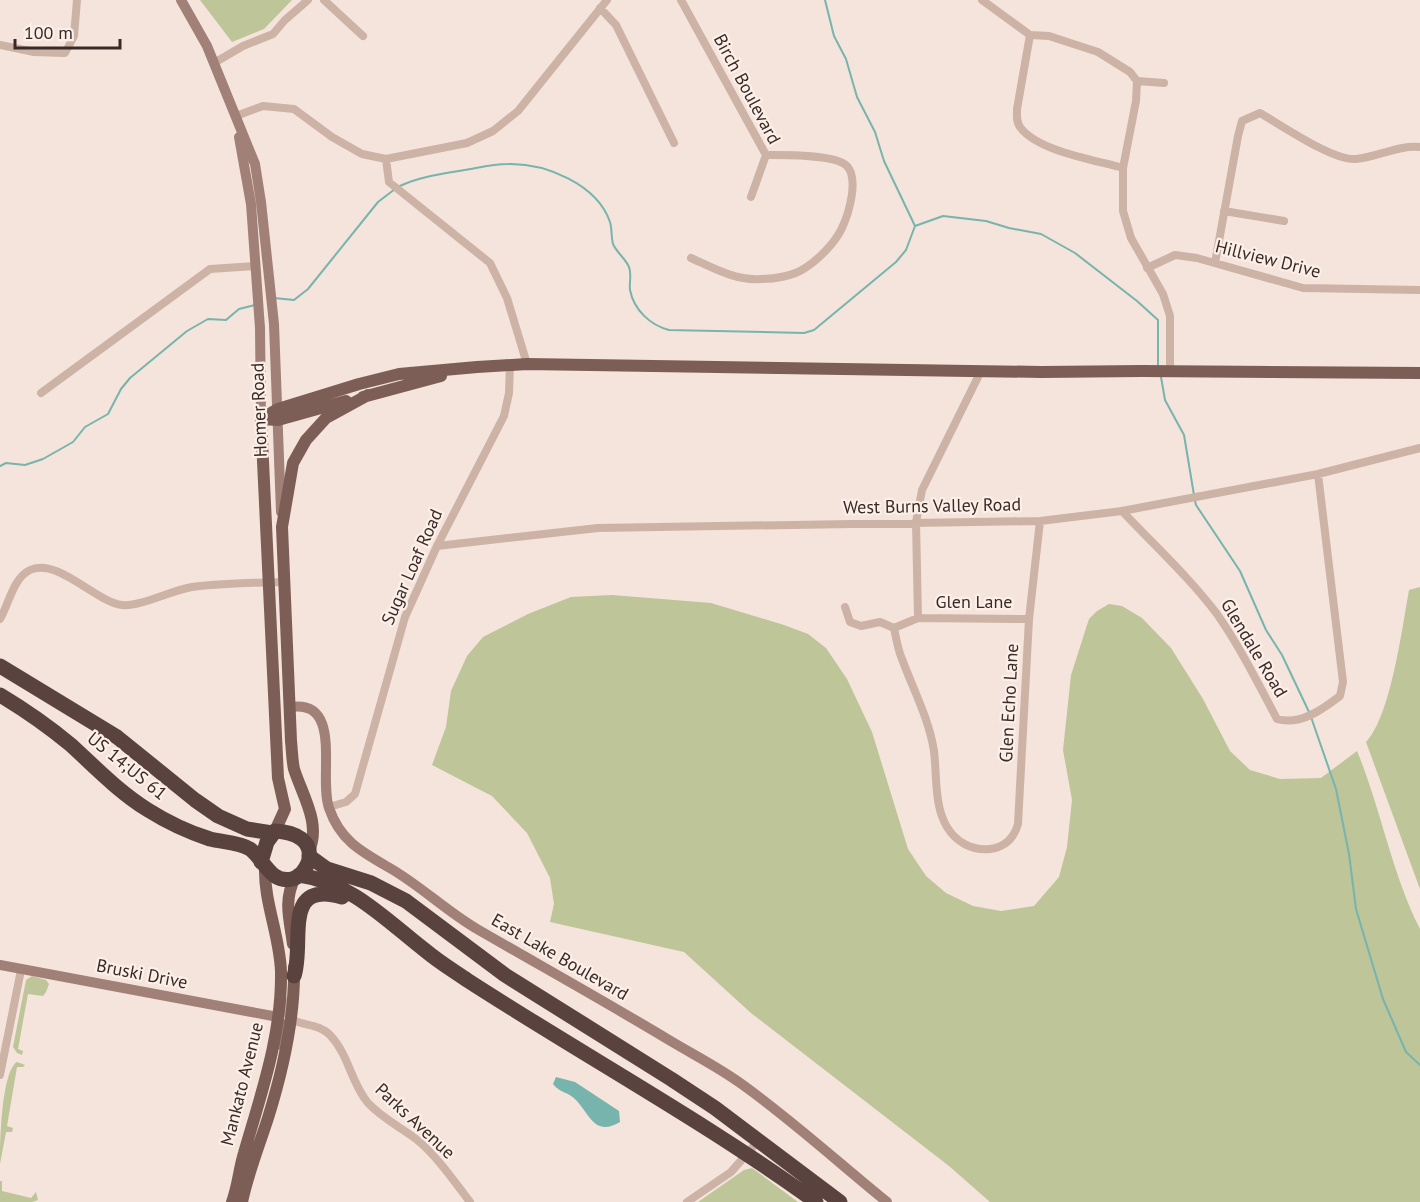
<svg xmlns="http://www.w3.org/2000/svg" width="1420" height="1202" font-family="'PT Sans',sans-serif">
<rect width="100%" height="100%" fill="#f4e4db"/>
<path fill="#bdc599" d="M200,0H292L264,29L232,42Z
M1420,587V889L1366,742C1391,716 1402,628 1409,590Z
M612,595L711,603L784,625L808,634L826,648L847,679L872,732L908,849L926,876L946,893L973,906L1001,911L1034,906L1059,877L1067,847L1072,800L1063,750L1071,675L1089,619L1097,611L1109,604L1122,606L1142,618L1171,648L1203,699L1230,751L1250,770L1280,779L1321,778L1357,751C1381,809 1392,874 1420,929V1202H990L949,1166L751,1013L684,952L550,922L554,904L550,878L527,833L492,796L432,765L446,727L451,691L467,656L483,637L528,614L571,597Z
M32,976L46,980L49,984L46,992L43,996L28,994L18,1049L23,1051L22,1055L17,1053L13,1047L26,980Z
M17,1062L25,1065L23,1067H17L7,1126L13,1128L12,1132H6L0,1164C0,1145 1,1072 17,1062Z
M752,1168L798,1202H698L744,1170Z
M0,1181H2V1191L31,1198L36,1192L38,1200L32,1202H0Z"/>
<path fill="#77b4ad" d="M556,1077L575,1082L619,1111L620,1122C595,1137 590,1115 576,1100C569,1092 560,1093 553,1084Z"/>
<g fill="none" stroke-linecap="round" stroke-linejoin="round">
<path stroke="#77b4ad" stroke-width="2" d="M400,186C422,175 451,173 476,168C486,166 497,164 508,164C545,163 597,184 610,222C612,228 611,236 613,244C617,253 625,258 629,267C632,274 629,282 630,290C634,310 650,325 669,330L804,333L814,330L896,262L906,250L915,226L884,161L875,132L857,97L846,59L834,36L825,0
M915,226L943,216L986,221L1009,228L1041,234L1075,253L1137,301L1158,320V365
M274,298L294,300L308,289L378,202L395,189
M1161,377L1165,400L1184,435L1194,495
M0,466L6,463L25,465L43,459L73,442L85,427L108,414L121,389L130,378L187,331L208,319L226,320L239,309L255,305
M1195,501L1196,505L1240,571L1266,630L1282,655L1309,712
M1311,717L1336,789L1349,854L1356,909L1383,999L1406,1052L1420,1065"/>
<path stroke="#cdb2a6" stroke-width="8" d="M324,0L363,36
M681,0L766,155L751,197
M982,0L1030,35L1049,36L1098,52L1130,72L1137,81L1136,101L1123,168V211L1131,238L1163,294L1170,316V371
M600,8L616,25L674,143
M1030,35L1017,109C1017,116 1016,121 1020,127C1037,151 1095,160 1123,168
M0,45L34,52L65,53L74,36L77,0
M214,63L243,46L273,34L285,20L308,0
M1137,81L1164,83
M236,116L263,106L294,109L332,137L362,154L386,159L389,182L490,263L507,298L527,364
M386,159L467,143L493,131L518,111L607,0
M1224,211L1284,221
M691,258C713,268 736,281 761,279C774,279 794,276 805,268C819,259 835,243 842,228C849,213 859,179 847,166C835,154 783,155 766,155
M1215,263L1238,136L1242,121L1260,113C1281,125 1333,161 1356,159C1378,157 1398,145 1420,147
M1147,268L1175,255L1197,258L1303,288L1420,290
M41,393L210,269L255,266
M1122,511C1154,545 1189,577 1217,614C1240,647 1258,683 1277,719C1300,726 1323,709 1340,696L1343,682L1318,474
M437,546L598,528L1040,521L1122,511L1318,474L1420,448
M845,607L850,622L861,626L880,622L894,628
M918,618L916,522L922,490L981,371
M0,619C9,604 13,578 30,570C57,557 96,602 122,605C140,607 172,590 192,587C222,583 254,583 284,582
M1029,619L918,618L894,628C896,638 898,650 902,659C913,689 929,719 934,751C937,775 934,806 947,827C956,842 972,851 990,849C1005,847 1014,838 1018,824L1029,619L1040,521
M329,807L346,802L355,794L405,617L437,546L504,416L509,393L510,365
M283,1000C285,1032 314,1018 330,1035C349,1055 351,1083 368,1103C382,1118 400,1127 416,1139C437,1156 454,1181 470,1202
M0,1075L21,970
M687,1202L731,1172L759,1140"/>
<path stroke="#a18077" stroke-width="10" d="M181,0L207,46L255,164L261,202L274,324L281,512
M239,137L251,204L260,328L261,419
M290,707C344,699 318,776 329,808C340,840 360,851 388,867C420,885 446,911 477,929C541,966 606,1002 669,1040C694,1055 720,1068 743,1085C793,1121 839,1163 887,1202
M0,965L278,1017L283,1028L281,1045"/>
<path stroke="#7c5e57" stroke-width="12" d="M363,397L441,376
M261,419L278,409L359,384L399,374L477,367L527,364L1041,372L1142,371L1420,373
M261,419L278,778L285,809L275,831
M261,419L278,420L346,401
M309,851C321,823 303,797 294,769C292,760 292,750 291,741L282,527L293,463L306,440L326,418L368,395
M293,944C290,921 283,900 295,878
M232,1202C238,1186 239,1169 244,1153C261,1094 282,1035 281,972C280,936 264,903 265,868
M242,1202C248,1173 259,1146 268,1118C283,1070 295,1017 294,967"/>
<path stroke="#5a423e" stroke-width="15" d="M0,666L117,737L195,800L218,816L247,829L272,833
M0,695C25,710 48,726 71,745C96,768 119,792 148,810C167,822 188,832 210,839C222,842 239,842 250,849C264,859 270,884 292,879C300,877 305,870 308,863C315,840 294,832 275,831L267,842L261,862
M309,856L327,869L371,883L406,901L505,975L671,1079L715,1108L840,1202
M299,875C351,882 387,921 426,951C439,962 454,971 467,980C583,1055 704,1121 816,1202
M294,976C305,943 281,879 342,897"/>
</g>
<g text-anchor="middle" stroke-width="4.5" stroke-linejoin="round" paint-order="stroke">
<g font-size="18" fill="#392a27" stroke="#fbefe8">
<text transform="translate(747 89) rotate(62)" y="6">Birch Boulevard</text>
<text transform="translate(1268 259) rotate(14)" y="6">Hillview Drive</text>
<text transform="translate(259 410) rotate(-92)" y="6">Homer Road</text>
<text transform="translate(932 506) rotate(-1)" y="6">West Burns Valley Road</text>
<text transform="translate(412 567) rotate(-66)" y="6">Sugar Loaf Road</text>
<text x="974" y="608">Glen Lane</text>
<text transform="translate(1254 648) rotate(59)" y="6">Glendale Road</text>
<text transform="translate(1009 703) rotate(-87)" y="6">Glen Echo Lane</text>
<text transform="translate(127 766) rotate(39)" y="6">US 14;US 61</text>
<text transform="translate(560 957) rotate(30)" y="6">East Lake Boulevard</text>
<text transform="translate(142 974) rotate(11)" y="6">Bruski Drive</text>
<text transform="translate(242 1084) rotate(-76)" y="6">Mankato Avenue</text>
<text transform="translate(415 1121) rotate(43)" y="6">Parks Avenue</text>
</g>
</g>
<path d="M15 39v9h105v-9" fill="none" stroke="#392a27" stroke-width="3"/>
<text x="24" y="39" font-size="18" fill="#392a27" stroke="#fbefe8" stroke-width="4.5" paint-order="stroke">100 m</text>
</svg>
